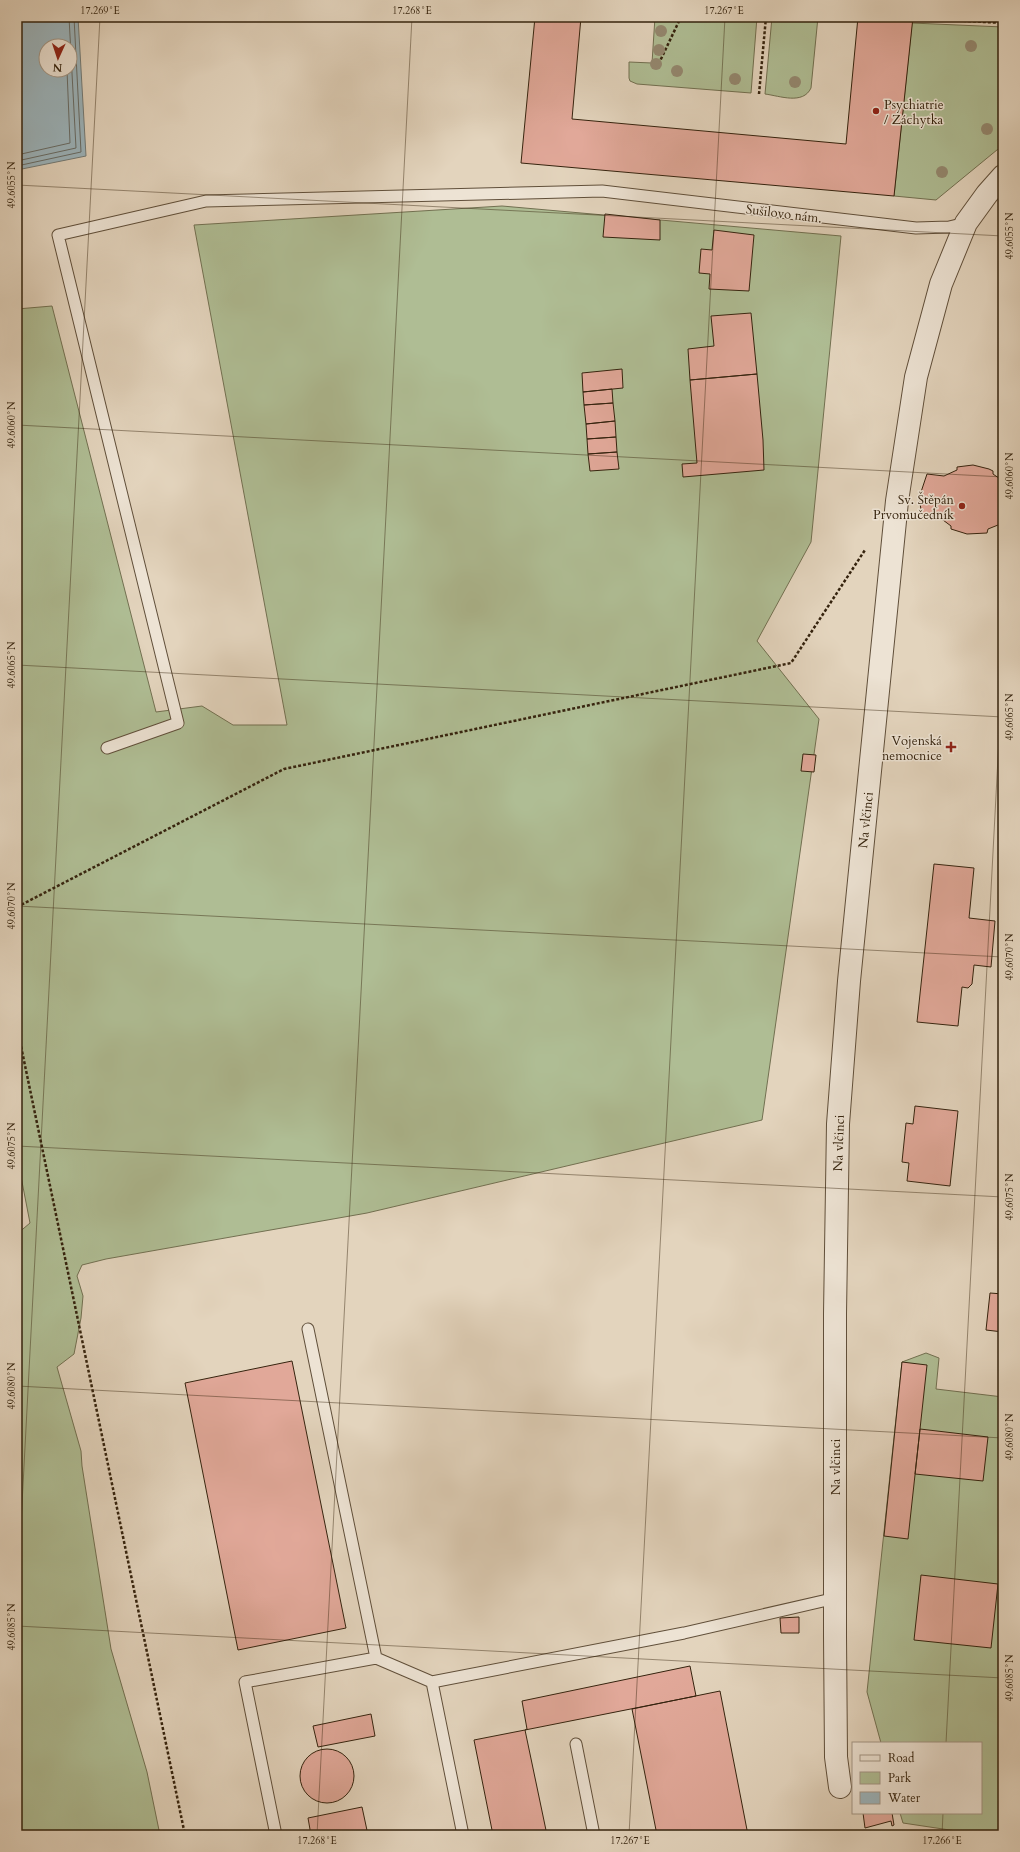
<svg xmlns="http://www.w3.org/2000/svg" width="1020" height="1852" font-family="Cardo,serif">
<rect width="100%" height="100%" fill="#e3d4bd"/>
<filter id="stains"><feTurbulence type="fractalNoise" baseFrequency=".005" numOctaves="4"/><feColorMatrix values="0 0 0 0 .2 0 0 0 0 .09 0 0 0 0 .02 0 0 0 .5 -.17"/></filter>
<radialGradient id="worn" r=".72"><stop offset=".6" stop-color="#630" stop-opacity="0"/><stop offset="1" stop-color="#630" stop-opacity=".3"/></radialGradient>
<path fill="#afbd94" stroke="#727051" d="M655,17H757L751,93L637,84L630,81L629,78V62L652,63Z
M772,17H818L811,88C803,105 780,96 765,94Z
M912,23L1003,27V145L936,200L894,196Z
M502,206L841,236L811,542L757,641L819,719L762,1120L367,1213L106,1259L82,1265L77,1276L83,1296L81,1318L74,1354L57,1367L81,1451L82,1466L111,1649L147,1772L160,1835H17V1234L30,1223L17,1156V309L52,306L156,712L202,706L233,725H287L194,225Z
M926,1353L939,1358L936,1389L1003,1397V1835H983L903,1823L900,1813H981V1743H881L867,1692L902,1362Z"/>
<path fill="#9cb5bd" stroke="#737b77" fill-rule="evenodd" d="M17,17H78L86,156L17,170ZM46,46H70V70H46Z"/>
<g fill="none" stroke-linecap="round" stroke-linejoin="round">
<path stroke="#686c66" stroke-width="1" d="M17,155L70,143L67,70
M17,161L76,148L69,17
M17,166L81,152L74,17"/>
</g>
<path fill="#e1a899" stroke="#35230e" d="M535,17H581L572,119L846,144L858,17H913L894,196L521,163Z
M605,214L660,220V240L603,237Z
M714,230L754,235L749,291L709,289L710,274L699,273L701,249L712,250Z
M751,313L757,374L690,380L688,349L714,346L711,316Z
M622,369L623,388L583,392L582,373Z
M757,374L763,440L764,470L683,477L682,464L697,463L690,380Z
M612,389L613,403L584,405L583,392Z
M613,403L615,421L586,424L584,405Z
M615,421L616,437L587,439L586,424Z
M616,437L617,452L588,454L587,439Z
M617,452L619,469L590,471L588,454Z
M973,465L989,469L993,471V474L1003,481V523L988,529L987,533L967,534L951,529V526L939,517L922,515L919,498L927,474L944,476L957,470V467Z
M803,754L816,755L814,772L801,771Z
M934,864L974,868L969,918L995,921L991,967L974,965L972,984L968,988L962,987L958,1026L917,1022Z
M915,1106L958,1111L950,1186L907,1181L909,1163L902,1162L906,1123L913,1124Z
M990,1293L1003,1294V1332L986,1330Z
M292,1361L346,1628L238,1650L185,1383Z
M902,1362L927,1365L908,1539L884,1536Z
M920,1429L988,1437L983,1481L915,1474Z
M921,1575L998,1584L991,1648L914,1640Z
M799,1617V1633H781L780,1618Z
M690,1666L696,1696L525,1730L527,1729L522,1701Z
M720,1691L748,1835H657L632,1709Z
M371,1714L375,1736L318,1747L313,1726Z
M525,1730L547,1835H493L474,1740Z
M300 1776a27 27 0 1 1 54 0a27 27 0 1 1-54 0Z
M362,1807L368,1835H311L308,1818Z
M863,1813H892L894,1825L892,1826L891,1821L865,1828Z"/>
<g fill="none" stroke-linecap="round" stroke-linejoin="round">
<g stroke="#604f3a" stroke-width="13">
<path id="service" d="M107,748L178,723L58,235L206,201L602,191L916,228L949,227L966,223
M308,1329L376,1658L432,1682L684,1633L836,1598
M432,1682L463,1835
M576,1744L594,1835
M276,1835L245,1682L376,1658"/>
</g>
<g stroke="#604f3a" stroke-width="24">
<path id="minor" d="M840,1787L836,1757L835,1636V1314L838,1124L849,981L897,501L916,377L941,284L966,223L987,194L1003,176"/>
</g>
<path stroke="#35230e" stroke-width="2.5" stroke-dasharray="3 2" stroke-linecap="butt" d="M913,18L1003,23
M652,63L660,61L681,17
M759,94L766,17
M17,907L284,769L791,663L865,550
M17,1027L185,1835"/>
<use href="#service" stroke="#ede3d4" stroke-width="11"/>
<use href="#minor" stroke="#ede3d4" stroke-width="22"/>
</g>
<g fill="#94886f">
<circle cx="661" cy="31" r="6"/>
<circle cx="971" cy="46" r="6"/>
<circle cx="659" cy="50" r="6"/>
<circle cx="656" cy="64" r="6"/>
<circle cx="677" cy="71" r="6"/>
<circle cx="735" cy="79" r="6"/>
<circle cx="795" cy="82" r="6"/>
<circle cx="987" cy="129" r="6"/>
<circle cx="942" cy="172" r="6"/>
</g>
<path fill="none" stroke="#35230e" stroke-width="1" stroke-opacity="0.45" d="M17,185L1003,236M17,425L1003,477M17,665L1003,717M17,906L1003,957M17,1146L1003,1197M17,1386L1003,1438M17,1600L100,17M17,1626L1003,1678M946,1743L1003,663M317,1835L412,17M629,1835L725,17M942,1835L943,1813"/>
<g fill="#8f2418" stroke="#ede3d4" stroke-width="1.5">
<circle cx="876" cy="111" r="4"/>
<circle cx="962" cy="506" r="4"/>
<path d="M949 741h4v4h4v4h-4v4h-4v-4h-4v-4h4z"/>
</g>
<g text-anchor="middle" stroke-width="3" stroke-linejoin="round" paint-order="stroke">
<g font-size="13" fill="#35230e" stroke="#ede3d4" text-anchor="end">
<text x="884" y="109" text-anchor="start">Psychiatrie<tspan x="884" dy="15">/ Záchytka</tspan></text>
<text x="954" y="504">Sv. Štěpán<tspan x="954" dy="15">Prvomučedník</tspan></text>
<text x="942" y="745">Vojenská<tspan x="942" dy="15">nemocnice</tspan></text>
</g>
<g font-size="13" fill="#35230e" stroke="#ede3d4">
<text transform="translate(784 213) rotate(7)" y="5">Sušilovo nám.</text>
<text transform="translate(865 820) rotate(-84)" y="5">Na vlčinci</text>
<text transform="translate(838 1143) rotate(-88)" y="5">Na vlčinci</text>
<text transform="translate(835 1467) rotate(-90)" y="5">Na vlčinci</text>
</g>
</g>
<rect width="1020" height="1852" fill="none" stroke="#e3d4bd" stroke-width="44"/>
<rect x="852" y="1742" width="130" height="72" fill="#ede3d4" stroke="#a39685"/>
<rect x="860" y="1755" width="20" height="6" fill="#ede3d4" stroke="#a39685"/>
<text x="888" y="1762" font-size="12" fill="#35230e">Road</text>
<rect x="860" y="1772" width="20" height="12" fill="#afbd94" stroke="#a39685"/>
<text x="888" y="1782" font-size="12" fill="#35230e">Park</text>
<rect x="860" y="1792" width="20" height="12" fill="#9cb5bd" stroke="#a39685"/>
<text x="888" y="1802" font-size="12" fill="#35230e">Water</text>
<g transform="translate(58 58) rotate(183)"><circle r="19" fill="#ede3d4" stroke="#a39685"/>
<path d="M0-3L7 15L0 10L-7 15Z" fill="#8f2418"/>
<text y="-6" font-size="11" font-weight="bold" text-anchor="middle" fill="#35230e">N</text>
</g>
<rect x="22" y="22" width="976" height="1808" fill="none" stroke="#35230e" stroke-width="1.5"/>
<g font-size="10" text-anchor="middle" fill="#35230e">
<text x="100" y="14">17.269°E</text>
<text x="412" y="14">17.268°E</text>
<text x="724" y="14">17.267°E</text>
<text transform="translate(11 185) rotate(-90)" y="4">49.6055°N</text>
<text transform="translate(1009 236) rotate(-90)" y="4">49.6055°N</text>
<text transform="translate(11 425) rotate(-90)" y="4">49.6060°N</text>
<text transform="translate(1009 476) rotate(-90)" y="4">49.6060°N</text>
<text transform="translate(11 665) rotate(-90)" y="4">49.6065°N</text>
<text transform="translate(1009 717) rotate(-90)" y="4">49.6065°N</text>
<text transform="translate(11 906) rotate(-90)" y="4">49.6070°N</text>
<text transform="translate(1009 957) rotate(-90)" y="4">49.6070°N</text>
<text transform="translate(11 1146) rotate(-90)" y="4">49.6075°N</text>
<text transform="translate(1009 1197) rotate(-90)" y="4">49.6075°N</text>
<text transform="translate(11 1386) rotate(-90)" y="4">49.6080°N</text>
<text transform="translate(1009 1437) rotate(-90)" y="4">49.6080°N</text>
<text transform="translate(11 1627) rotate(-90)" y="4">49.6085°N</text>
<text transform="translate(1009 1678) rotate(-90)" y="4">49.6085°N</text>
<text x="317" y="1844">17.268°E</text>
<text x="630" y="1844">17.267°E</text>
<text x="942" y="1844">17.266°E</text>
</g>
<rect width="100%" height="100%" filter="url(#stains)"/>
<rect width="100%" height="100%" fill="url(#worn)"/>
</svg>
